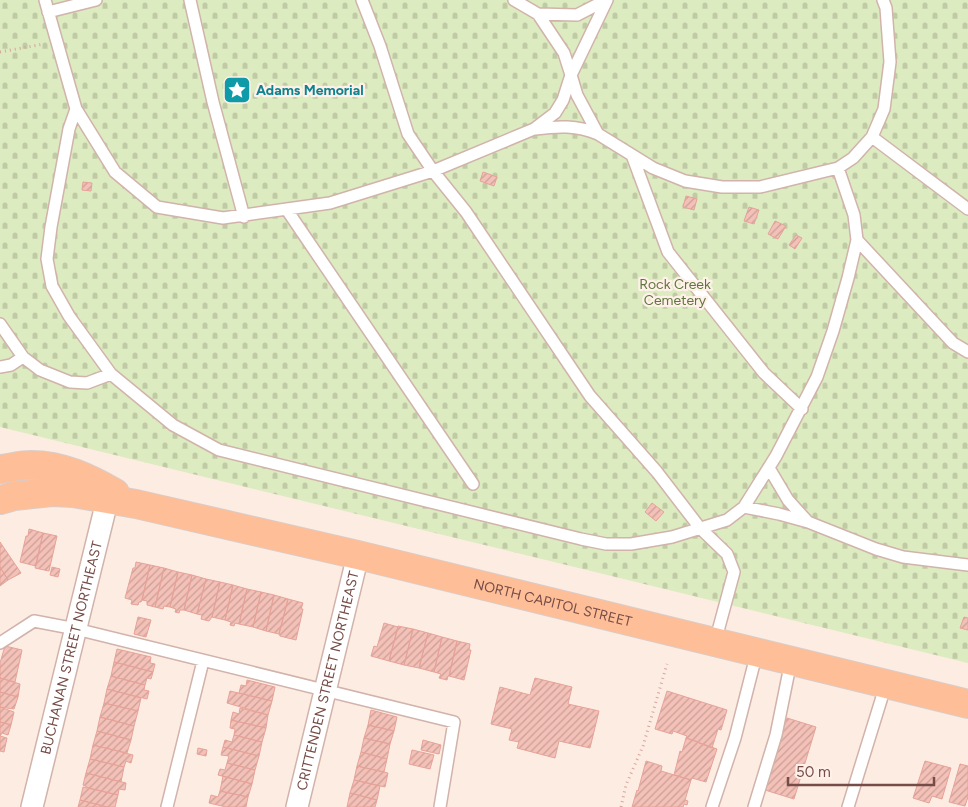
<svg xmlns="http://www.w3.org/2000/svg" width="968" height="807" font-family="Figtree,sans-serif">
<defs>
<pattern id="cemetery-stones" width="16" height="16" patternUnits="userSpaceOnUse" patternTransform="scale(1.25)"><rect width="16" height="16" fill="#dcebc0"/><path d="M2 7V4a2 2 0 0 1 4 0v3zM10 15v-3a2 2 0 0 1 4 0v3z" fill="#c0cba6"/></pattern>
<pattern id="building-hatch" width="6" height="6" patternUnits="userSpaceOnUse" patternTransform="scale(1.25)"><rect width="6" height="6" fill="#f4c1b8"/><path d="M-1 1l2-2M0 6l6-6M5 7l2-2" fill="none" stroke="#ca9f97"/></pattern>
</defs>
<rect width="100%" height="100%" fill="#fdece2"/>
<path fill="url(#cemetery-stones)" d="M0,0H968V663L0,427Z"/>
<path fill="url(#building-hatch)" stroke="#e7a298" d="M483,172L497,177L494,186L480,181Z
M83,182L92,183L91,191L82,190Z
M686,196L697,199L694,210L683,207Z
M749,207L759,210L754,224L744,221Z
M775,221L786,226L778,239L768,234Z
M796,235L802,238L795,249L789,245Z
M652,503L664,512L656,521L645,512Z
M29,529L43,533L36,566L20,562L26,536H28Z
M43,533L57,536L49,571L35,568Z
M0,542L21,573L8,580L0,567Z
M136,562L150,565L142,600L141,602H139L138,605L131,604L132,600L125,598L133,568H135Z
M150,565L164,568L155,607L147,605V601L142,600Z
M0,567L8,580L0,586Z
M52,567L60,569L58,577L50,575Z
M164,568L178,572L170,607L164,606L163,609L155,607Z
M178,572L192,575L184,610H180L179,613L175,612L176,609L170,607Z
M192,575L206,579L197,614L184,610Z
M206,579L220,582L212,617L209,621L201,619L202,615L197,614Z
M220,582L233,585L225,620L212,617Z
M233,585L247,589L239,624L235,623L234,626L230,625L231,622L225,620Z
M247,589L261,592L253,627L239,624Z
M261,592L274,595L266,631L253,627Z
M274,595L288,599L279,634L266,631Z
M288,599L303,603L301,609H303L296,640L280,636L279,634Z
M138,617L151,620L146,637L134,634Z
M964,617L968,618V630L960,628Z
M384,623L398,627L389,661L371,656L374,646L377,647Z
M398,626L413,629L404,665L389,661Z
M413,629L428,633L419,668L404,665Z
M428,633L442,637L434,672L419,668Z
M442,637L457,641L449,676H448L447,680L439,678L441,674L434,672Z
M457,641L470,644L469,650H471L464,680L449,676Z
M5,646L22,650L15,682L0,678V663Z
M117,649L151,657L150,663L155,664L153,672L114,662Z
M114,662L153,672L151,679L147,678L145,685L111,676Z
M111,676L145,685L144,690L149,691L147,699L107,689Z
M0,678L20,684L18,697L0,692Z
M535,678L572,687L568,704L599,711L590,748L559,741L555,758L517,748L519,742L509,740L512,729L491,724L500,687L530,695Z
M247,680L275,687L272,701L239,693L241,685L246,686Z
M107,689L141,698L138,711L104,703Z
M230,691L272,701L268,715L227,703Z
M667,691L727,710L721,730L718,729L712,748L699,743V742L686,738L687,736L673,731L672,734L655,729Z
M0,692L18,697L14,709L0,707Z
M104,703L138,711L134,726L100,717Z
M0,707L14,712L11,725L0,722Z
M240,708L268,715L266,728L231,720L233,712L239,714Z
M371,710L397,717L394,731L368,725Z
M100,717L134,726L131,740L97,731Z
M787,718L816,727L794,799L765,790L783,727H784Z
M231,720L266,728L262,742L234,735L235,729L230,728Z
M0,722L11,725L8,735L2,733L0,736Z
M368,725L394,731L390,744L364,738Z
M97,731L131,740L127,753L93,745Z
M234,735L262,742L259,756L223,747L225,740L232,742Z
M0,736L7,738L4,752L0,751Z
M364,738L390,744L387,759L361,752Z
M686,738L717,749L706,782L692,778L691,780L674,775L680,751L682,752Z
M423,740L441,745L439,754L421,750Z
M93,745L133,755L131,763L126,761L124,767L90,759Z
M223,747L259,756L255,770L227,763L229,756L221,755Z
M198,748L207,750L206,756L197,754Z
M412,750L434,755L430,769L409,764Z
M361,752L387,759L384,772L357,766Z
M90,759L124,767L121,782L86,773Z
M646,761L662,766L661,771L691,780L685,800L688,801L687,805L684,804L683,807H632L637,790L638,791Z
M925,761L951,768L942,799L932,796L929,803L913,798Z
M227,763L255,770L252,784L218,775L220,769L225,770Z
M960,764L968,766V797L965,806L949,802Z
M357,766L388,773L385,787L354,780Z
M86,773L126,783L125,790L119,789L118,795L89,788L83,785Z
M223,776L252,784L248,797L220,791Z
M354,780L380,786L377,800L350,793Z
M83,787L118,795L115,807H107L80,800Z
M220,791L248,797L246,807H226L209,803L211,795L218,797Z
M350,793L377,800L375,807H347Z
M80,800L107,807H78Z"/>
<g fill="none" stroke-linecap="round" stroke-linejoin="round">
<g stroke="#d1b3ab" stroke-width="14">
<path id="lane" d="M45,0L76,109L115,172L157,207L223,218L330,203L433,171L534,129L555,113L563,100L571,75L564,53L538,14
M190,0L213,102L244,217
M362,0L380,46L408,134L433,171L466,212L590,396L657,472L700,528L727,554L734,572L715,642
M514,0L538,14L577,15L606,0
M48,12L96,0
M76,109L69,129L51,227L47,259L52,286L69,316L111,374L173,425L219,450L581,539L606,544H631L672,537L727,520L744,507L776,456L817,377L833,331L848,278L857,240L854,215L838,168
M535,129C558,126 577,125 598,134L577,95L571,75L607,0
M598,134L653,168L685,181L722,187H760L838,168L853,158L872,137L884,109L890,62L886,8L883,0
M872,137L968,209
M632,155L668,252L764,373L802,409
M287,210L473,484
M857,240L953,343L968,352
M0,324L23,357L40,370L70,382L87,383L111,374
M0,367L11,365L23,357
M769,468L788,500L807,521
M744,507L779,514L808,522L876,549L903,557L968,565
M0,643L34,621L76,629L454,722L440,807
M167,807L203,661
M712,807L735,738L757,652
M754,807L776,735L791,661
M848,807L886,684"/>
</g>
<g stroke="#d1b3ab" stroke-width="24">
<g id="street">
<path id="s1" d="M32,807L110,489"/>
<path id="s2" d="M297,807L358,555"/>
</g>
</g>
<g stroke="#d9cdcb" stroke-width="30">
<g id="primary">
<path d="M0,469C10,468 21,465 31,465C62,465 89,478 115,493"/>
<path id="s3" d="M0,500L14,496L52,492L73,493L136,504L358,555L968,704"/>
</g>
</g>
<path stroke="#d8a49c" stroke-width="3" stroke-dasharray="1 4" stroke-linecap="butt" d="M0,52L44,44
M621,807L626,785L643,746L667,664"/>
<use href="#lane" stroke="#fff" stroke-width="11"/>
<use href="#street" stroke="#fff" stroke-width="21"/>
<use href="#primary" stroke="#febe97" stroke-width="28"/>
</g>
<defs>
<g id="sight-square" transform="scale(1.4375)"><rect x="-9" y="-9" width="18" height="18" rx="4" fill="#0f9aa8" stroke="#fff1e9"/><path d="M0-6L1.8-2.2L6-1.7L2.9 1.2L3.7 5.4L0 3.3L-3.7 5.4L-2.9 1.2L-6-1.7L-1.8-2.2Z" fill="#fff"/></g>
</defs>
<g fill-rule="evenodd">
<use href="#sight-square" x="237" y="90"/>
</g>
<g text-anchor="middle" stroke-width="4.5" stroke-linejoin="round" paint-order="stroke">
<g font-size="14" font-weight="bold" fill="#0d838f" stroke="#fff1e9" text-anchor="start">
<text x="256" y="95">Adams Memorial</text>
</g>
<g font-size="14" fill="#5c763c" stroke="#fff1e9">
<text x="675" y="289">Rock Creek<tspan x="675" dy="16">Cemetery</tspan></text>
</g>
<g font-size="14" fill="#764c47" stroke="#fff1e9">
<text dy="5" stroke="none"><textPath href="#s3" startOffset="566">NORTH CAPITOL STREET</textPath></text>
<text dy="5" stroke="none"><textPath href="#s1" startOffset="164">BUCHANAN STREET NORTHEAST</textPath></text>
<text dy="5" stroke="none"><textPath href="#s2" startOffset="130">CRITTENDEN STREET NORTHEAST</textPath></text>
</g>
</g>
<path d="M788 777v8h146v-8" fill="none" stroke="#764c47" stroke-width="2.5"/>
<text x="796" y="777" font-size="15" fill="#764c47" stroke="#fff1e9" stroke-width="4" paint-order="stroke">50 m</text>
</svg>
